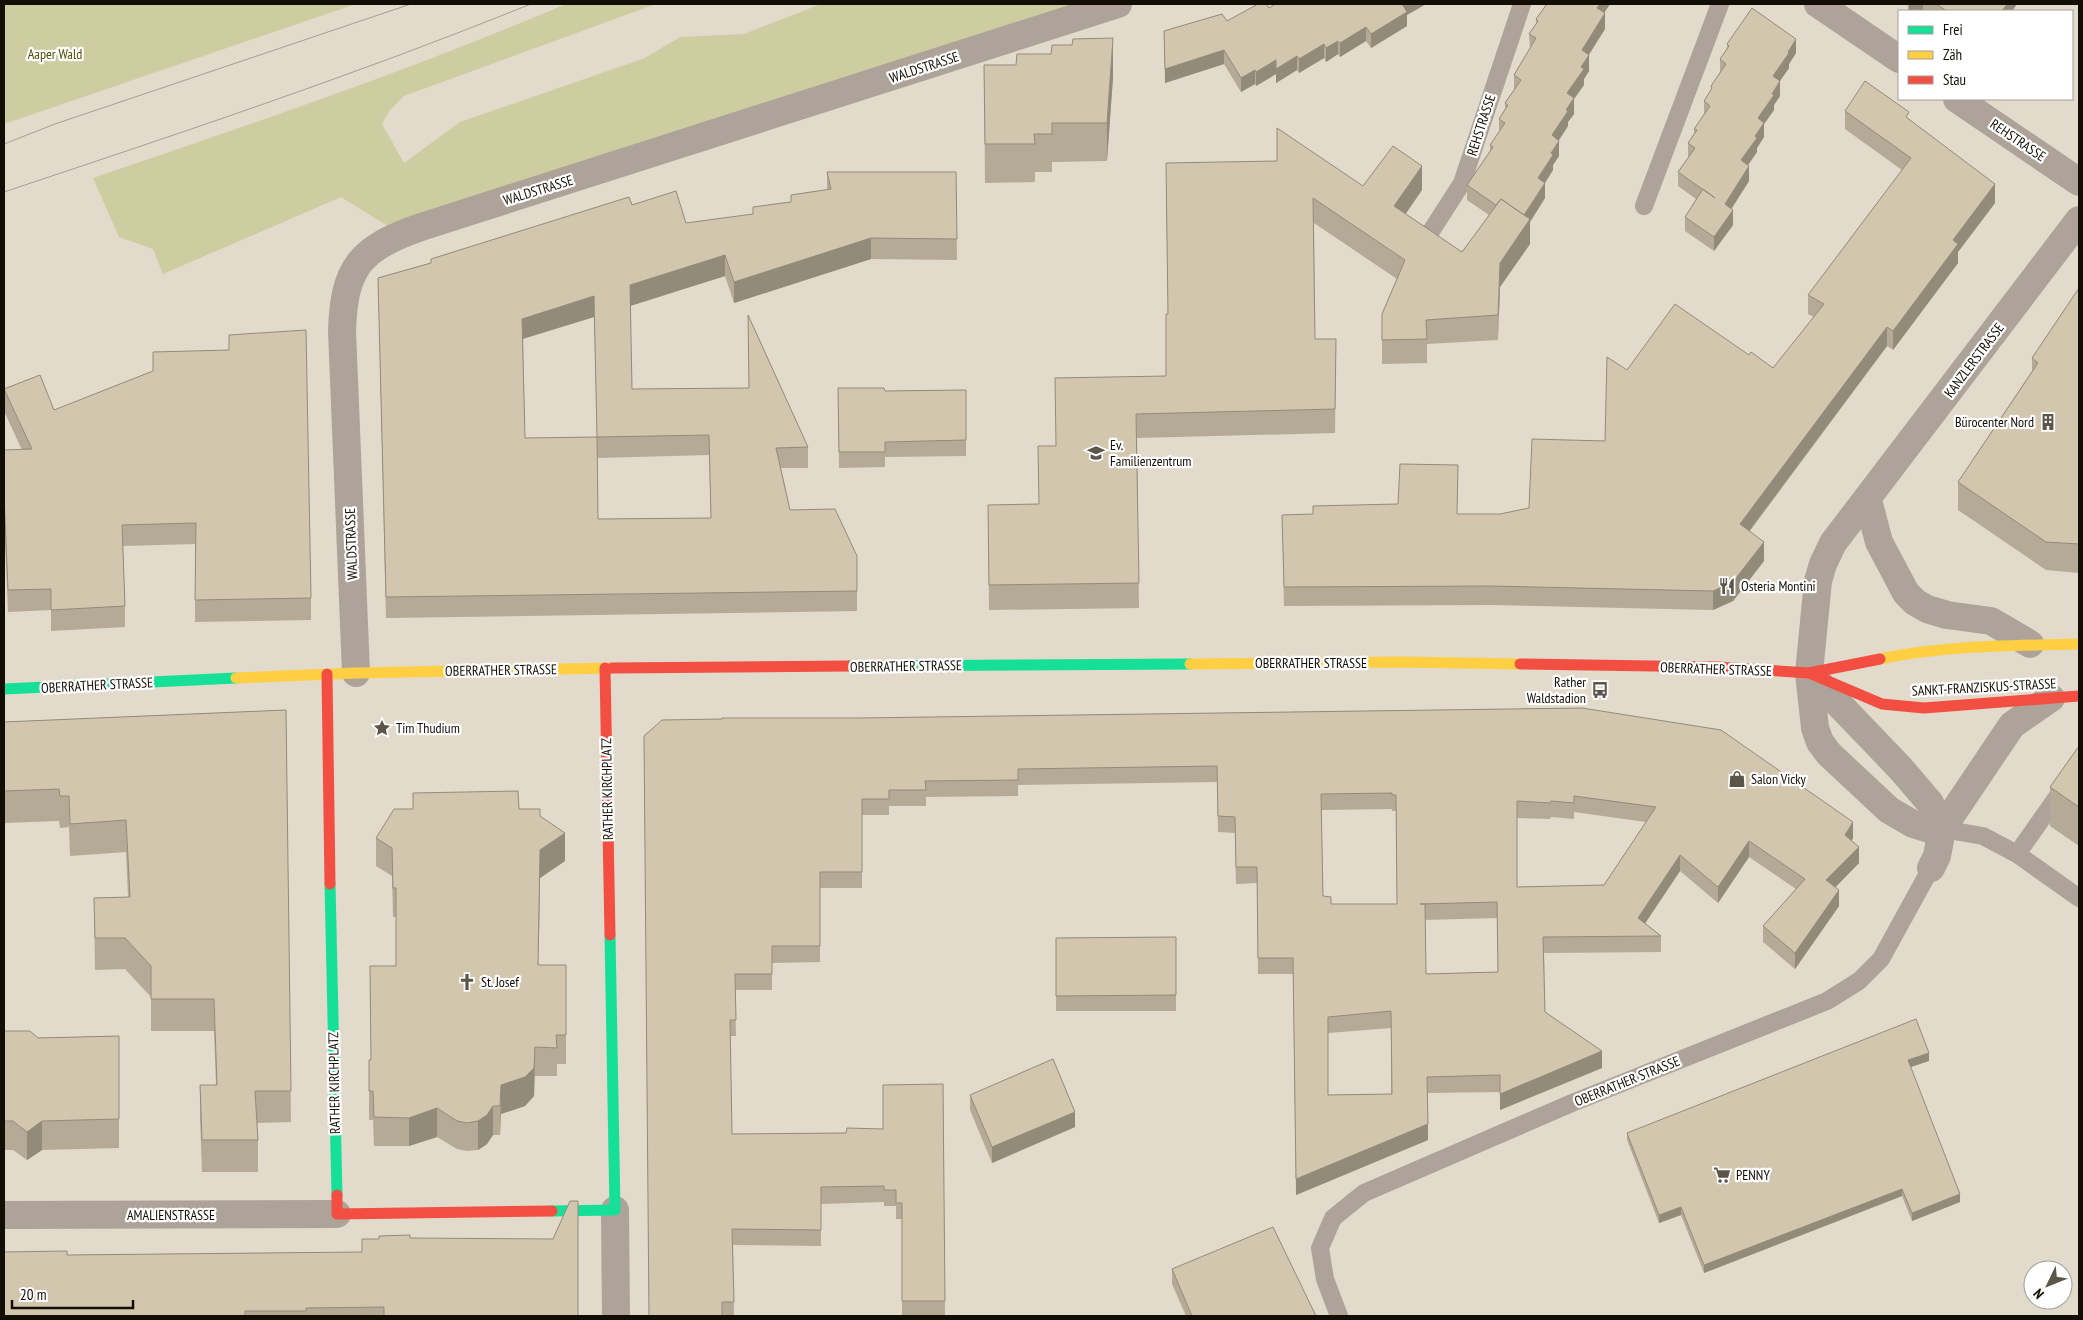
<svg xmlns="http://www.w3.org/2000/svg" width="2083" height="1320" font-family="'PT Sans Narrow',sans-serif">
<rect width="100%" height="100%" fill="#e2daca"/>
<path fill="#cecda2" d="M4,4H356L4,124Z
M566,4H656L404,96L390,110L382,124L404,163L460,122L645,58L680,37L744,34L821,4H1094L396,231L341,197L163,274L153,249L119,237L93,178C252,124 411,70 566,4Z"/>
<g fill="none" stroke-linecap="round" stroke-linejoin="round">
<path stroke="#ada399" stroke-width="18" d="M1644,206L1720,4
M1426,239L1462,183L1522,4
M1942,829L1983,836L2017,854L2079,898
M2017,854L2079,766
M1339,1316L1325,1279L1320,1248L1333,1218L1364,1193L1572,1103L1827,1001L1859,981L1881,959L1931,868"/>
<path stroke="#ada399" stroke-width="28" d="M1818,4L1899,59
M1957,99L2079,182
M1868,500L1879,542L1906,593L1915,602L1927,609L1947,615L1991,621L2030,644
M356,673L342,331C344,266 361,248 421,227L1118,4
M1809,673L1901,769L1930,803L1942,829
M1942,829H1929L1913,824L1889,810L1829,754L1820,742L1815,728L1809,673L1818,581L1823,564L1833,543L2079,220
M1931,868L1937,856L1942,829L2012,725L2051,698
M615,1210L616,1316
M4,1215L337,1214"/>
<path stroke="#16e098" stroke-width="11" d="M849,666L1190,664
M4,689L236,678
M330,884L337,1195
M552,1211L615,1210L610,935"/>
<path stroke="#ffcf43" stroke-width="11" d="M1880,659C1945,645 2012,646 2079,644
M1190,664L1401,662L1520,664
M236,678L356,673L612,668"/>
<path stroke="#f24e42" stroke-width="11" d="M1520,664L1718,667L1809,673L1880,659
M605,668L610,935
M612,668L849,666
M1809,673L1882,704L1924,708L2079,696
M327,674L330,884
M337,1195V1214L552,1211"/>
<path stroke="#a69e93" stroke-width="1" d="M4,144L55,124L411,4
M4,192C181,133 358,74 531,4"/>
</g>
<path fill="#b5aa96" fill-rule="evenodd" d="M1275,4H1426L1407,15V26L1371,48L1366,41L1340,57L1338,54L1326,62L1324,58L1299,73L1297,70L1276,83V74L1256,86L1255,84L1241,92L1224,64L1165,83L1164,31L1227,21L1269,8Z
M1545,4H1610L1604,13L1605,29L1589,55V71L1584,79V85L1574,99V114L1568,122V126L1559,140V156L1553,165V170L1545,183V198L1530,222V244L1500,287L1498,340L1427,344V363L1382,364V314L1397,279L1314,223L1315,339H1336L1335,433L1137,438L1139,608L989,610L988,505L1039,504L1056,446L1166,376L1168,314L1166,187L1363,186L1422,190L1406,214L1462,252L1489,215L1467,200V185L1490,151V145L1499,133V119L1505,109V103L1514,90V75L1530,49L1529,34L1536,24V19L1545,6Z
M1908,4H2017L2012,11H1925L1923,10L1919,11H1908Z
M1727,44L1796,53L1789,64V68L1780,81V96L1774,105V110L1764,124V137L1757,148V152L1748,165L1749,181L1731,209L1733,225L1714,251L1685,231V217L1696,199L1678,186V172L1688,158V143L1694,134V129L1704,115V101L1711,91V86L1720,73V59L1727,49Z
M984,65L1113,77L1107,161L1052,162V172H1035V182L985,183Z
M1845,111L1909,119L1995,203L1958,252V263L1893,350L1887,346L1750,531L1764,561L1733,601L1713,610L1490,605L1284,606L1282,515L1313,514L1398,504L1458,484L1457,514H1500L1529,508L1605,441L1627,370L1749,355L1773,368L1814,317L1808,314V295L1902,170L1845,129Z
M827,172H956L957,260L871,259L734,303L725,276L630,306L632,389L749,388L748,315L808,447V468H781L790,510L857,556V611L386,618L378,278L632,205L686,223L753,215V207L791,202V195L827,190ZM594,317L597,437L525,438L523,339ZM709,455L711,518L598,519L597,458Z
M2079,288V573L2046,570L1958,510V482L2032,371V358Z
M838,388L885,391L966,390V456L885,457V467L839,468Z
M4,389L54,410L311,598V620L195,622V544L123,546L125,606V627L51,631V610L8,612L4,516V450H22L4,411Z
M1582,708L1853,838L1851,841L1859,863L1835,887L1839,906L1795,969L1763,942V926L1796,889L1749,857L1718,903L1680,871L1645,923L1661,936V952L1544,953L1545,1012L1602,1068L1500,1110V1092L1427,1093L1428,1140L1296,1195L1293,974H1258L1257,883L1236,884L1235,833L1218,832L1217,782L1018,785V796L926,797V806H889V815H862V888H820V962L772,963V990H735L736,1036H730L732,1134L846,1133L883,1129L943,1084L945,1316H902V1219H896V1206H884V1202L821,1204V1246L733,1245L734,1316H649L644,736L860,718ZM1392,809V811H1396L1397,904H1331L1323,896L1321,810ZM1574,812L1646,822L1604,885L1517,887V818L1550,819L1551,817L1574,819ZM1497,918L1498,972L1426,974L1425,920ZM1391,1028V1094L1328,1095V1033Z
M286,710L291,1122L257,1123L258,1140V1172H202L200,1117V1085H216L214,1031H151V997L125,969L95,970L94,898L128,897L126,852L70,856L69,827L60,828L59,821L4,823V722Z
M2079,746V846L2050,826V787Z
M519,809L540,816L565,861L540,878L538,965H566V1064H557V1076H535L534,1096L525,1106L501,1114L500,1135H493L487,1144L478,1150L467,1151L457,1149L437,1137L409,1146H374L373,1120H369V1060H371L370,966H396V917H393L392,876L376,866V838Z
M1176,937V1011H1056V938Z
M4,1031L38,1038L119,1036V1148L42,1150L27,1160L13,1150H4Z
M1929,1061L1910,1067L1960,1202L1912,1221L1902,1196L1704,1273L1681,1215L1659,1223L1627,1140V1133Z
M970,1095L1075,1127L992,1163L970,1110Z
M410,1238L578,1316H4L67,1255L362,1252Z
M1172,1269L1316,1316H1186L1172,1284Z"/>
<path fill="#938b7a" d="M1402,4H1426L1407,15V26L1371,48V34Z
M1600,4H1610L1597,23V8Z
M1909,4H1923V10L1919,11H1909Z
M2007,4H2017L2012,11H2002Z
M1605,13V29L1582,65V50Z
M1366,27V41L1340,57V43Z
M1113,38V77L1107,161V123Z
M1796,39V53L1789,64V68L1773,91V76Z
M1338,41V54L1326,62V48Z
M1324,44V58L1299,73V59Z
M1224,50V64L1165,83V69Z
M1589,55V71L1584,79V85L1574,99V114L1568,122V126L1552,151V135L1567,93L1581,67Z
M1297,56V70L1276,83V69Z
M1276,60V74L1256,86V72Z
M1255,70V84L1241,92V78Z
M1780,81V96L1774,105V110L1764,124V137L1757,148V152L1741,175V160L1755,136L1758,118L1772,94Z
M1559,141V156L1553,165V170L1538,194V178L1551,153Z
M1422,166V190L1394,230V206Z
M1749,166V181L1725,219V204Z
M1545,183V198L1530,222V244L1500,287L1498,340L1500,263L1520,221Z
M1995,184V203L1958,252V263L1893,350V331L1953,240Z
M1733,210V225L1714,251V237Z
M871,238V259L734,303V282Z
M725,255V276L630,306V285Z
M594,296V317L522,339V319Z
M1887,327V346L1740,543V524Z
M1764,542V561L1733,601L1713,610V591Z
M1853,822V838L1845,852V835Z
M565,833V861L540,878L538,994L540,850Z
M1749,841V857L1718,903V887Z
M1859,847V863L1826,897V880Z
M1680,855V871L1638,934V918Z
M1839,890V906L1795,969V953Z
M535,1047L534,1096L525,1106L501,1114L500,1135L501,1085Z
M1602,1051V1068L1500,1110V1094Z
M1929,1053V1061L1908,1068V1060Z
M493,1106V1135L487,1144L478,1150V1121Z
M437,1108V1137L409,1146V1118Z
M1075,1112V1127L992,1163V1147Z
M42,1121V1150L27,1160V1132Z
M1428,1124V1140L1296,1195V1179Z
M1902,1189V1196L1704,1273V1265Z
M1960,1194V1202L1912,1221V1213Z
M1681,1207V1215L1659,1223V1215Z"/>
<path fill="#d2c6ae" stroke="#938b7a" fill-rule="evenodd" d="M1258,4H1266L1269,8L1275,4H1403H1402L1407,12L1371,34L1366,27L1340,43L1338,41L1326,48L1324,44L1299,59L1297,56L1276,69V60L1256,72L1255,70L1241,78L1224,50L1165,69L1164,31L1222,14L1227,21Z
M1547,4H1600L1597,8L1605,13L1582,50L1589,55L1581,67L1584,69L1567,93L1574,98L1566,110L1568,111L1552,135L1559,141L1551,153L1553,155L1538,178L1545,183L1524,215L1501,199L1496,205L1467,185L1493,147L1490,145L1505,123L1499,119L1508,105L1505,103L1521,80L1514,75L1536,38L1529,34L1538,21L1536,19Z
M1936,4H2007L2002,11H1947Z
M1752,8L1796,39L1788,52L1789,53L1773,76L1780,81L1772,94L1774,95L1758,118L1764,123L1755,136L1757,138L1741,160L1749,166L1725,204L1733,210L1714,237L1685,217L1703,189L1715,198L1678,172L1695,148L1688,143L1697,130L1694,129L1710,106L1704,101L1712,88L1711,86L1726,64L1720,59L1729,46L1727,44Z
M1113,38L1107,123H1052V134H1034L1035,144H985L984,65H1016L1017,54H1051L1052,45H1072L1073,39Z
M1865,81L1909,112L1906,117L1995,184L1953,240L1958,244L1893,331L1887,327L1740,524L1764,542L1733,582L1713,591L1490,586L1284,587L1282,515L1313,514V506L1398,504L1400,464L1458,465L1457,514H1500L1529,508L1532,439L1605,441L1607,357L1627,370L1675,304L1749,355L1751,352L1773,368L1824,304L1808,295L1911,158L1845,111Z
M1277,128L1363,186L1393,146L1422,166L1394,206L1462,252L1501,199L1530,219L1500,263L1498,315L1426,320L1427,339L1382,340V314L1405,260L1313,198L1315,339H1336L1335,409L1136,414L1139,583L989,585L988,505L1039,504L1038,446H1056L1055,378L1166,376V314H1168L1166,163L1277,161Z
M827,172H956L957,239L871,238L734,282L725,255L630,285L632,389L749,388L748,315L808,447L776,448L790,510L835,509L857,556V591L386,597L378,278L431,263V259L629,197L632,205L676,191L686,223L753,214V207L791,202V195L831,189ZM594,296L597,437L525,438L522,319ZM709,435L711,518L598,519L597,437Z
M2079,288V544L2046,542L1958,482L2038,363L2032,358Z
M306,330L311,598L195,600L196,523L122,525L125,606L51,610V589L8,590L4,494V450L32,449L4,389L40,375L54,410L153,371V352L229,350V335Z
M838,388H884L885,391L966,390V440L885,442V452H839Z
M1582,708L1721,730L1853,822L1845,835L1859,847L1826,880L1839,890L1795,953L1763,926L1805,879L1749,841L1718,887L1680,855L1638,918L1661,936L1543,937L1545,1012L1602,1051L1500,1094V1075L1427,1077L1428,1124L1296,1179L1293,958H1258L1257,867H1236L1235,817L1218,816L1217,766L1018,769V780L925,781L926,790H889V799H862V872H820V946H772V974H735L736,1020H730L732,1134L846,1133L847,1128L883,1129V1085L943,1084L945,1301H902V1203H896V1190H884V1186L821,1187V1230L732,1229L734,1302H722V1316H649L644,736L662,720L722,719V718H860ZM1392,793V795H1396L1397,904H1331V897L1323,896L1321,794ZM1574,796L1656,807L1604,885L1517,887V801L1550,803L1551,801L1574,803ZM1497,902L1498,972L1426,974L1425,904H1420ZM1391,1011L1392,1094L1328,1095V1017Z
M286,710L291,1091H255L258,1140H202L200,1085H217L214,999H151V966L125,938H95L94,898L130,897L126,820L70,824L69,796H60L59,789L4,791V722Z
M2079,746V807L2050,787Z
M518,791L519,809H540V816L565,833L540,850L538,965H566V1035H556L557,1048L535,1047L534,1068L525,1077L501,1085L500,1106H493L487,1115L478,1121L467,1123L457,1121L437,1108L409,1118L374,1117L373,1091H369V1060H371L370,966H396V888H393L392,848L376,838L394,809H413V793Z
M1176,937V995L1056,996V938Z
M1916,1019L1929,1053L1908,1060L1960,1194L1912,1213L1902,1189L1704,1265L1681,1207L1659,1215L1627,1133Z
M4,1031H30L38,1038L119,1036V1119L42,1121L27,1132L13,1121H4Z
M1053,1059L1075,1112L992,1147L970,1095Z
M570,1201H578V1316H384V1307L306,1308V1311H245V1316H4V1252L67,1251V1255L362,1252V1239H379V1236L410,1235V1238L553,1239Z
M1273,1227L1316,1316H1192L1172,1269Z"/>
<defs>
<g id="building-bare" transform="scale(1.35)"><path d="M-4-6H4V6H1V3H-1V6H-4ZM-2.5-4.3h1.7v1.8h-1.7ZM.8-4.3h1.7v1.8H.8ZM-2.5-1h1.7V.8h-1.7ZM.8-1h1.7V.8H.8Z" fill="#5b554a" stroke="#fff" stroke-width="2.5" paint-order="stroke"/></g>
<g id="school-bare" transform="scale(1.35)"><path d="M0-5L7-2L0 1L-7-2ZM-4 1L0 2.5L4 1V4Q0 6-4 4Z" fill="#5b554a" stroke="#fff" stroke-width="2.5" paint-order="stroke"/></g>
<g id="restaurant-bare" transform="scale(1.35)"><path d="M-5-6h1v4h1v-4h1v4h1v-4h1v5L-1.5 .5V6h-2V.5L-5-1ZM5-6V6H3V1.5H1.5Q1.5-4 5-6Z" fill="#5b554a" stroke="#fff" stroke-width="2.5" paint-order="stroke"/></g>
<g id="bus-bare" transform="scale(1.35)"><path d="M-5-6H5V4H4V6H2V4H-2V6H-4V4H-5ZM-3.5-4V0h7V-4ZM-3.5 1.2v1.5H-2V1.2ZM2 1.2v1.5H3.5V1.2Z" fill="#5b554a" stroke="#fff" stroke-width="2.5" paint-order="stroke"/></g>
<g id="sight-bare" transform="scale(1.35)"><path d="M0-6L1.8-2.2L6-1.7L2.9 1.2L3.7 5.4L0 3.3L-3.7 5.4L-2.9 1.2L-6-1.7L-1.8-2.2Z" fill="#5b554a" stroke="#fff" stroke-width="2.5" paint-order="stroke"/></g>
<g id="shop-bare" transform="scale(1.35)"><path d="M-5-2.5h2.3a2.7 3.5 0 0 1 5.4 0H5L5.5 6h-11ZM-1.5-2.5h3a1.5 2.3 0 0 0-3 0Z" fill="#5b554a" stroke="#fff" stroke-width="2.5" paint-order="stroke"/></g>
<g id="church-bare" transform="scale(1.35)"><path d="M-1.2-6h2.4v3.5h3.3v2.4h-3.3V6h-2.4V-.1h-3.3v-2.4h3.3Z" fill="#5b554a" stroke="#fff" stroke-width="2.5" paint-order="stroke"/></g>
<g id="supermarket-bare" transform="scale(1.35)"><path d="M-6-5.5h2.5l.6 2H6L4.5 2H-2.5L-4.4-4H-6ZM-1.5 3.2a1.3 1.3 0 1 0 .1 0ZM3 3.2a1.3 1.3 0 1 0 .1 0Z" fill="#5b554a" stroke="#fff" stroke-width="2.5" paint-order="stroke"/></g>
</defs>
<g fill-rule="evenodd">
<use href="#building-bare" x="2048" y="422"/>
<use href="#school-bare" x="1096" y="453"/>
<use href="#restaurant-bare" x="1727" y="586"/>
<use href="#bus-bare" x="1600" y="690"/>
<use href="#sight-bare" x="382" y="728"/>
<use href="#shop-bare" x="1737" y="779"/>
<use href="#church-bare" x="467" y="982"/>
<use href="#supermarket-bare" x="1722" y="1175"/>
</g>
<g text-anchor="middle" stroke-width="4.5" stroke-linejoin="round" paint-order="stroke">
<g font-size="14" fill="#4f5107" stroke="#fff">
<text x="55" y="59">Aaper Wald</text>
</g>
<g font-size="14" fill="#130e05" stroke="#fff">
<text transform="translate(924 67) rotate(-18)" y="5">WALDSTRASSE</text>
<text transform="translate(1481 125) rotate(-72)" y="5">REHSTRASSE</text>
<text transform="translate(2018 140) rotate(34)" y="5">REHSTRASSE</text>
<text transform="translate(538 190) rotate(-17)" y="5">WALDSTRASSE</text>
<text transform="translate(1974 360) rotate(-53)" y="5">KANZLERSTRASSE</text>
<text transform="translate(351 544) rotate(-92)" y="5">WALDSTRASSE</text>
<text x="1311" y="668">OBERRATHER STRASSE</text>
<text transform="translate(906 666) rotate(-1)" y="5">OBERRATHER STRASSE</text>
<text transform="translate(1716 669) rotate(2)" y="5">OBERRATHER STRASSE</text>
<text transform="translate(501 670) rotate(-1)" y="5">OBERRATHER STRASSE</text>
<text transform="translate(97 685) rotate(-3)" y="5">OBERRATHER STRASSE</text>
<text transform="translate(1984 687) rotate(-3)" y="5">SANKT-FRANZISKUS-STRASSE</text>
<text transform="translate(607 789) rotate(-91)" y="5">RATHER KIRCHPLATZ</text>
<text transform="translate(1627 1081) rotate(-22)" y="5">OBERRATHER STRASSE</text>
<text transform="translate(334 1083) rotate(-91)" y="5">RATHER KIRCHPLATZ</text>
<text x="171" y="1220">AMALIENSTRASSE</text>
</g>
<g font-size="14" fill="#130e05" stroke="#fff" text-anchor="start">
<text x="2034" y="427" text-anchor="end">Bürocenter Nord</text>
<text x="1110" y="450">Ev.<tspan x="1110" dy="16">Familienzentrum</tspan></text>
<text x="1741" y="591">Osteria Montini</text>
<text x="1586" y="687" text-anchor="end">Rather<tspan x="1586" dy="16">Waldstadion</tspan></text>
<text x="396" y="733">Tim Thudium</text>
<text x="1751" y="784">Salon Vicky</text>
<text x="481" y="987">St. Josef</text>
<text x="1736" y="1180">PENNY</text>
</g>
</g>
<rect width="2083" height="1320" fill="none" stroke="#130e05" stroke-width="10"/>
<rect x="1898" y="10" width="175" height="90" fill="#ffffff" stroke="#a19f9b"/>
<rect x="1908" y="26" width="25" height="8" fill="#16e098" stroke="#a19f9b"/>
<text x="1943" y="35" font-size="15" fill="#130e05">Frei</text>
<rect x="1908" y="51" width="25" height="8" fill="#ffcf43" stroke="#a19f9b"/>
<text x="1943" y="60" font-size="15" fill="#130e05">Zäh</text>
<rect x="1908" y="76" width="25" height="8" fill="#f24e42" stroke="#a19f9b"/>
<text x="1943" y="85" font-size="15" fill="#130e05">Stau</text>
<g transform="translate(2048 1285) rotate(227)"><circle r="24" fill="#ffffff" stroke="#a19f9b"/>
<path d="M0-4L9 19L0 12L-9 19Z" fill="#5b554a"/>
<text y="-8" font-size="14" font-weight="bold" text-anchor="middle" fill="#130e05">N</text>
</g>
<path d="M12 1300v8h121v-8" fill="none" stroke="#130e05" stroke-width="2.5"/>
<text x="20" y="1300" font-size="15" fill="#130e05" stroke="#ffffff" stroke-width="4" paint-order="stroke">20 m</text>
</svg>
